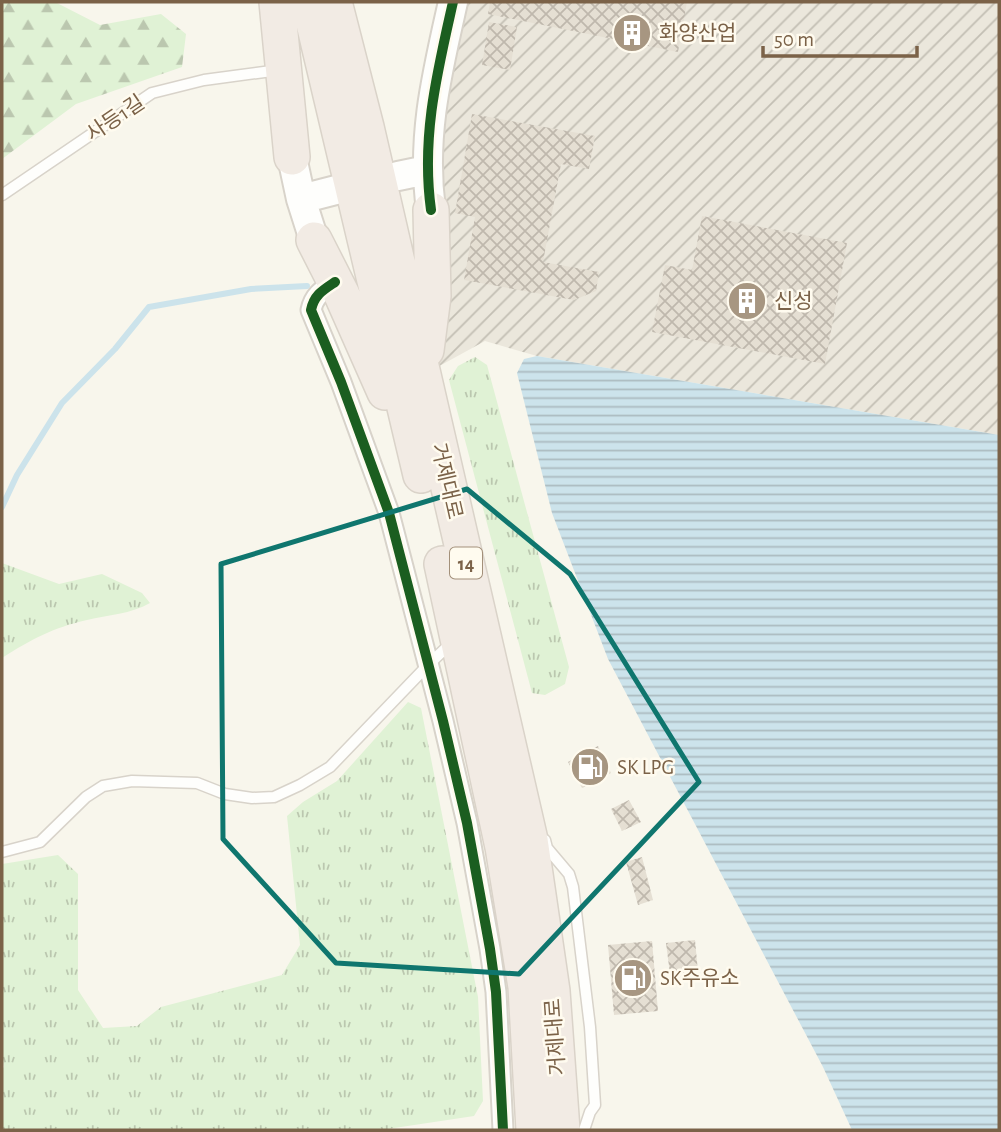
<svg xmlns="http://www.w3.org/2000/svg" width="1001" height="1132" font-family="'Alegreya Sans','Noto Sans KR',sans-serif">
<defs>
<pattern id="industrial-furrows" width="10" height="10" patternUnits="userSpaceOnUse" patternTransform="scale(1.75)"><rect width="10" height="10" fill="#ebe7dc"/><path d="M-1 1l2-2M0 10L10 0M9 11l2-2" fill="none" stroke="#c3bfb4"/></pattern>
<pattern id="grass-tufts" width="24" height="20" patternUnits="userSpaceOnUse" patternTransform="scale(1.75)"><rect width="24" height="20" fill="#e0f2d5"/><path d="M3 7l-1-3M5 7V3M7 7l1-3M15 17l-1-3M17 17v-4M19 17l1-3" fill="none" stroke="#bbc7af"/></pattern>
<pattern id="forest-firs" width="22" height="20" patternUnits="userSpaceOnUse" patternTransform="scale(1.75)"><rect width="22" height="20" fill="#e0f2d5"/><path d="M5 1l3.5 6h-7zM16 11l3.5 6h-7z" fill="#bbc7af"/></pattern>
<pattern id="water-rules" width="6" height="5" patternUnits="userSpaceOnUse" patternTransform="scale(1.75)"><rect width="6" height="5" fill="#cce3eb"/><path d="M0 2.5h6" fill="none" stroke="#abbbc0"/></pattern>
<pattern id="building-cross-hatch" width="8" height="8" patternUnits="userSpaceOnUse" patternTransform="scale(1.75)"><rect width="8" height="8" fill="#e5dfd3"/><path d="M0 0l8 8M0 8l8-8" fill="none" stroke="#bfb8ad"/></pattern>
</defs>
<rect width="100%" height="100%" fill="#f8f6ec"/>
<path fill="url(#industrial-furrows)" d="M453,2H999V435L537,356L485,341L423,375L431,210Z"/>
<path fill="url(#grass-tufts)" d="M475,357L487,365L569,667L565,684L545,695L532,693L449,380L458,366Z
M2,563L59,584L102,574L142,593L150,603C131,614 108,615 87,620C52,628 32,639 2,658Z
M408,702L421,708L478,997L483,1101L474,1116L381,1130H2V1069L4,1067L2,1055V864L58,855L78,874V990L103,1028L137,1026L161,1007L282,975L300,945L287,816L303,802L337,781Z"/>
<path fill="url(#forest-firs)" d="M2,2H55L100,25L161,14L186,34L182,67L76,104L2,159Z"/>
<path fill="url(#water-rules)" d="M537,356L999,435V1130H852L823,1067L608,659L552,513L517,373L524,359Z"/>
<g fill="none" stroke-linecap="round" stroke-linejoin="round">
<path stroke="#cce3eb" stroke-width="6" d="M2,507L17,475L62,403L115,349L149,307L251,289L307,286"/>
</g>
<path fill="url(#building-cross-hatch)" d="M490,2H687L678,52L488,14Z
M489,22L517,27L510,70L482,65Z
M472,114L595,136L589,169L561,164L543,262L599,272L596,291L574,300L464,280L475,217L455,213Z
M702,216L847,243L825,364L652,332L665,265L692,270Z
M598,746L611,773L582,788L568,762Z
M629,800L641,822L622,831L611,809Z
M642,857L653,900L638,905L626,862Z
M695,940L698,972L670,974L666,943Z
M652,941L658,1011L614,1015L608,945Z"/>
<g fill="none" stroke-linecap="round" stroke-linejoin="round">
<g stroke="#d8d3ca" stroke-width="13">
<path id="lane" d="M2,195L152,93L204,80L279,70
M545,840L547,848L569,874L573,887L590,1027L595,1105L590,1112L584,1130
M2,852L40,842L86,797L103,786L132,781L197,783L225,794L252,798L274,797L300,785L330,767L428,665L446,648L452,646"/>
</g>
<g stroke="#d8d3ca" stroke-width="23">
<path id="street" d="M335,282C323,290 314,295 311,310L341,382L389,513L443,721L467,823L490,949L496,992L503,1130"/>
</g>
<g stroke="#d8d3ca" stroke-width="32">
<path id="secondary" d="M292,157L301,199L314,240
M398,176L427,170
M301,199L336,190
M431,210C421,137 437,73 453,2"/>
</g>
<g stroke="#dad3c9" stroke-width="38">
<path id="highway" d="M277,2L292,157
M309,2L421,475
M334,2L366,127L530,840L552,991L562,1130
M314,240L342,295L385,392
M426,350L433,296L431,210
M442,564L503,847L526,987L534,1130"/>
</g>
<use href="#lane" stroke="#fefefc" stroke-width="10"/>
<use href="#street" stroke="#fefefc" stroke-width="19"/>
<use href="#secondary" stroke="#fefefc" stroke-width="28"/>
<use href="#highway" stroke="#f2ebe4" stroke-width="35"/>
<g stroke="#fffbef" stroke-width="15">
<path id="cycleway" d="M431,210C421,137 437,73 453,2
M335,282C323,290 314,295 311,310L341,382L389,513L443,721L467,823L490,949L496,992L503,1130"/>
</g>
<use href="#cycleway" stroke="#1b5e20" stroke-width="10"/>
</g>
<path fill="none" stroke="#0f766e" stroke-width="5" stroke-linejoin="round" d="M467,489L570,574L699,782L519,974L336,963L223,839L221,564Z"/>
<defs>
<g id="building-disc" transform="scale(2.0125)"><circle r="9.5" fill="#a79681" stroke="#fffbef"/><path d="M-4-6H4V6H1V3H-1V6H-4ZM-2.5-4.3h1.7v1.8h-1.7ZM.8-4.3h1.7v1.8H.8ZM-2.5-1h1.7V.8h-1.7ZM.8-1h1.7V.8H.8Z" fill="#fff"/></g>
<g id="fuel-disc" transform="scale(2.0125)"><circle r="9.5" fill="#a79681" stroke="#fffbef"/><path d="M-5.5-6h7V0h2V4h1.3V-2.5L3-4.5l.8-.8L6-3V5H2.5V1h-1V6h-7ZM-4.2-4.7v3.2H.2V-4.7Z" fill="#fff"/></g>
</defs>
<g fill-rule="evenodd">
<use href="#building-disc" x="632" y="33"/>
<use href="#building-disc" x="747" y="301"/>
<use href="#fuel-disc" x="590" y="767"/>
<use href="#fuel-disc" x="633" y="978"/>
</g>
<g text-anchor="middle" stroke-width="5" stroke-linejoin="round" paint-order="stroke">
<rect fill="#fffbef" stroke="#a3907a" stroke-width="2" x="450" y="547.5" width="32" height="31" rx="5"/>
<g font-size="19" font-weight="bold" fill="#7b6248">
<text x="466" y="570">14</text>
</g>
<g font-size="21" fill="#7b6248" stroke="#fffbef" text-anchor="start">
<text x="659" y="40">화양산업</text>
<text x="774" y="308">신성</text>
<text x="617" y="774">SK LPG</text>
<text x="660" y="985">SK주유소</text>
</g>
<g font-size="21" fill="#7b6248" stroke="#fffbef">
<text transform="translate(115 118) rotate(-34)" y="7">사등1길</text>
<text transform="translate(447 481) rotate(77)" y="7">거제대로</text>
<text transform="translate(555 1037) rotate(-94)" y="7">거제대로</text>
</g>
</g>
<rect width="1001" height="1132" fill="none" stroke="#7b6248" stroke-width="7"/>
<path d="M763 46v10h154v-10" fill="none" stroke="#7b6248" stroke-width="3.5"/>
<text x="774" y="46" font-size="21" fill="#7b6248" stroke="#fffbef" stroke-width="5" paint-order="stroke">50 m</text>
</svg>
